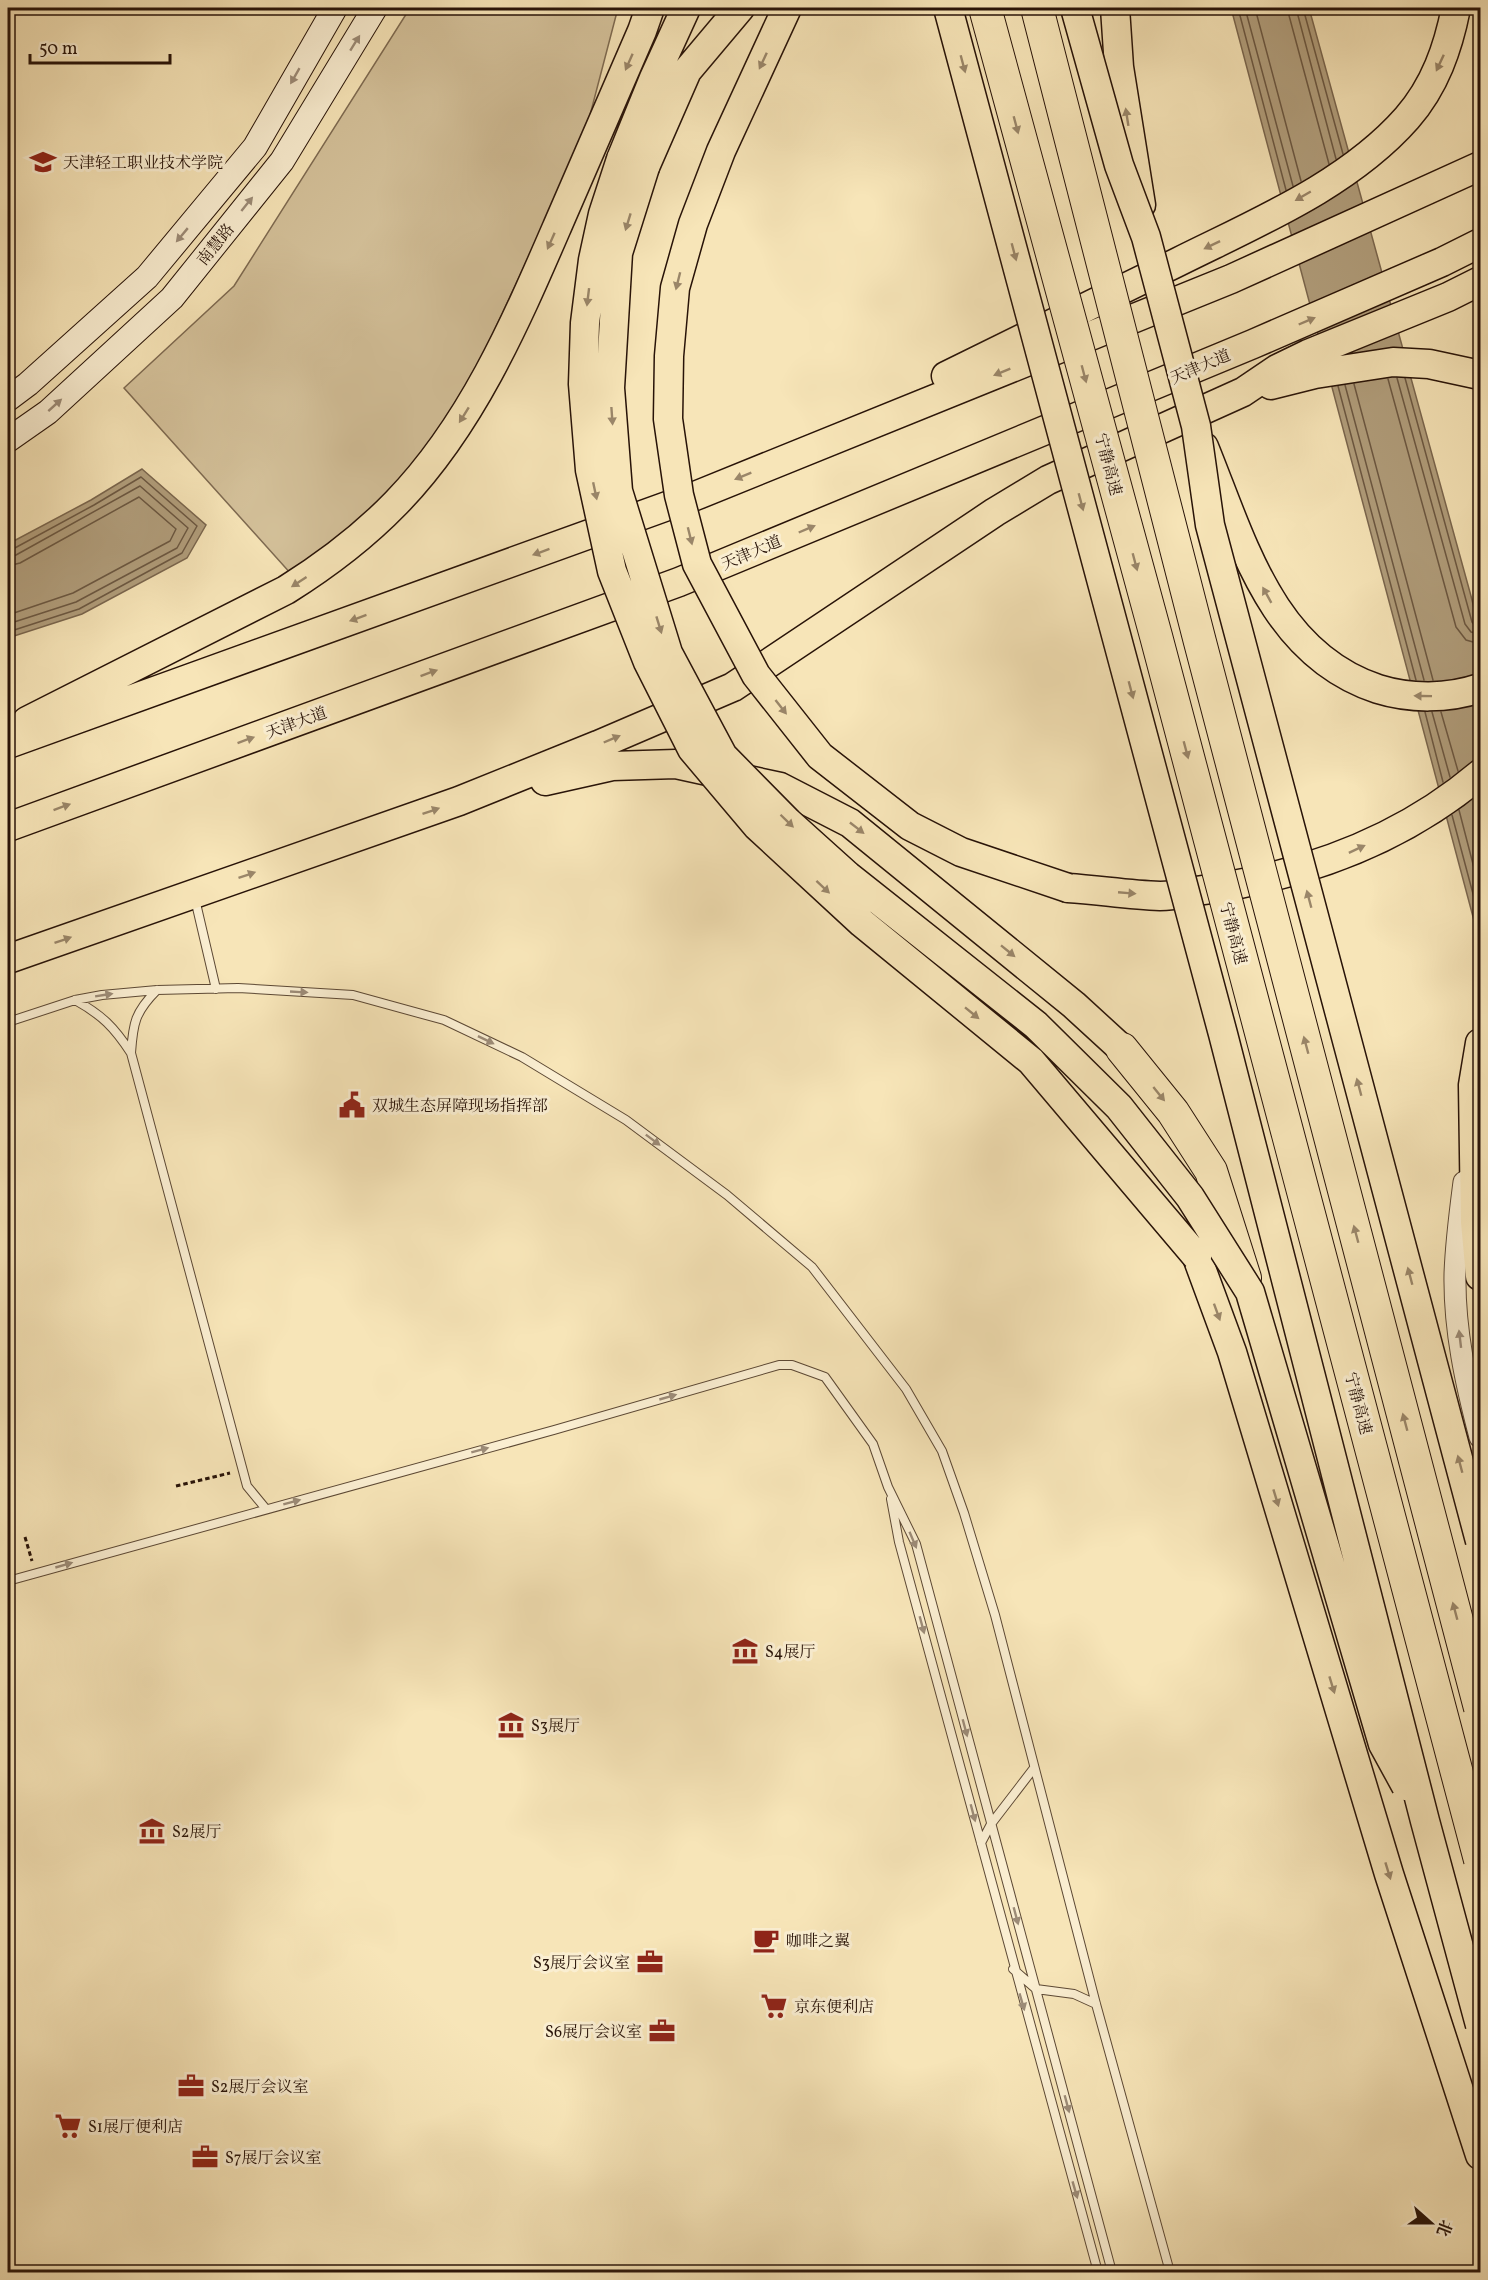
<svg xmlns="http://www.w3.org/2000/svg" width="1488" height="2280" font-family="Vollkorn,'Noto Serif SC',serif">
<rect width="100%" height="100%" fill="#f7e5b8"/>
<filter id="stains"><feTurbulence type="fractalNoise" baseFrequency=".00333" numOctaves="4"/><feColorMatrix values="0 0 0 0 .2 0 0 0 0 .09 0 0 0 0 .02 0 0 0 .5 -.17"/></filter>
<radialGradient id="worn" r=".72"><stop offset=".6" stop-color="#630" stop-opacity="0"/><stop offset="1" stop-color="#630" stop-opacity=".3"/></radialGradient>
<path fill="#d4c19a" stroke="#7e6a51" stroke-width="1.5" d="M410,8H618L584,138L459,406L383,500L292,575L124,388L234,286Z"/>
<path fill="#b19e7c" stroke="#7a664e" stroke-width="1.5" d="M1231,8H1309L1471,596L1480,632V943Z
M142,469L206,525L187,558L82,614L8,638V544L91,500Z"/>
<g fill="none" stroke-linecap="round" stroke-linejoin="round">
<path stroke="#6c5842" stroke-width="1.5" d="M1238,8L1286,190
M1245,8L1293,186
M1255,8L1301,181
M1287,8L1329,164
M1296,8L1336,159
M1303,8L1343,154
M1397,378L1465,624L1471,632L1480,634
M1405,378L1472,622L1475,626L1480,627
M1388,379L1456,627L1466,640L1480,644
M1354,384L1433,680
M1345,385L1424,680
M1338,386L1416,680
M8,549H13L94,505L141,477L197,526L182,553L79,609L8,632
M8,557L16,555L140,486L188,528L177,548L76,602L8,624
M8,566L20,563L139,497L176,529L170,541L73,593L8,615
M1425,712L1443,782
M1432,712L1450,777
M1441,712L1458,771
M1459,810L1480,891
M1452,815L1480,920"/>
<g stroke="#5c4834" stroke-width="10">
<path id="service" d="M195,899L216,989
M75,1000C102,1015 114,1027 131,1053L247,1486L266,1509
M8,1022L75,1000L102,995L157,990L238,988L353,995L444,1020L522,1057L626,1120L727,1195L812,1267L906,1389L942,1451L964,1513L995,1615L1096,2004L1170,2272
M131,1053C133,1023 135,1012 157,990
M891,1499L899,1542C966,1786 1030,2030 1098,2272
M8,1581L554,1430L779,1365H792L825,1377L873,1444L888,1487L916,1544L1112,2272
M981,1843L991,1824L1034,1768
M1013,1969L1036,1989L1074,1994L1096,2004"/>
</g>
<g stroke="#5c4834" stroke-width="23">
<path id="tertiary" d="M1464,1182C1460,1213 1456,1243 1455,1274C1454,1329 1466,1384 1480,1437"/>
</g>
<g stroke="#281308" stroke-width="26">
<path id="secondary" d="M8,399L28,384L147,277L255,147L335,8
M8,440L48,412L172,298L282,161L375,8"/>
</g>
<g stroke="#281308" stroke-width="31">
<path id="trunk" d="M1115,8L1119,67L1141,205
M621,159L654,78L686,8
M645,167L687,71L740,8
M946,376C1023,338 1100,300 1178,262C1256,223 1348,185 1407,118C1435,86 1448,48 1456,8
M1271,385L1315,374L1393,362L1429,364L1480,375
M1204,447C1242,540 1271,654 1378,689C1410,699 1448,699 1480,688
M27,721L286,590C326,565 363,537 396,503C471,426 515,324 557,227C585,161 614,96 642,31L650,8
M8,744L695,496L1231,279L1480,166
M545,781L612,766L676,764L780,787L850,823L1074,1005L1122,1049
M8,827L679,582L1253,344L1442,262L1480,243
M1068,888C1099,890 1129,895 1160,896C1176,896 1194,891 1210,889C1309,874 1403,839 1480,774
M8,959L459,801L598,745L733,687L995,512L1048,480L1243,392L1277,369L1308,354L1448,297L1480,281
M1480,1043L1473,1085L1475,1222L1480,1276
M1197,1257L1232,1352L1389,1874L1480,2155"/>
</g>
<g stroke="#281308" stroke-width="34">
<path id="motorway" d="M1122,1049L1173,1112L1211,1171L1245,1278"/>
</g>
<path stroke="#281308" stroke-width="3" stroke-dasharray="4.5 3" stroke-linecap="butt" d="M176,1486L230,1473
M25,1537L32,1561"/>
<use href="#service" stroke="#faeed1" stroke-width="8"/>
<use href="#tertiary" stroke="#faeed1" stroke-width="21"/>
<use href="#secondary" stroke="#faeed1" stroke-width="24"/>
<use href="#trunk" stroke="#f7e5b8" stroke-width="28"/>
<use href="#motorway" stroke="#f7e5b8" stroke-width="32"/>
<g stroke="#281308" stroke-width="31" stroke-linecap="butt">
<path id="trunk-bridge" d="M787,8L721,151L693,224L675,288L669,356L668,419L679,495L697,564L756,675L820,756L910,826L961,852L1068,888
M948,8L1223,1034L1425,1821L1480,2025
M1075,8L1119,165L1146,237L1196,426L1210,525L1480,1541
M621,159L603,214L593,260L585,323L583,384L590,470L612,571L648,662L692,749L757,826L862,923L1031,1061L1197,1257
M645,167L618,253L610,388L618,491L668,653L723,756L788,822L848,876L1036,1025L1119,1107L1190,1197L1250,1292L1383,1744L1406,1786"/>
</g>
<g stroke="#281308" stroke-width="34" stroke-linecap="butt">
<path id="motorway-bridge" d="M985,8L1156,636L1480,1860
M1037,8L1200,642L1480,1708"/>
</g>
<use href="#trunk-bridge" stroke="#f7e5b8" stroke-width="28"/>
<use href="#motorway-bridge" stroke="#f7e5b8" stroke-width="32"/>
</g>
<defs><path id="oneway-solid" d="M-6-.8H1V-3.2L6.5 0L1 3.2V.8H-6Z" transform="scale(1.5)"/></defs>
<g fill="#9c8b77">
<use href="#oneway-solid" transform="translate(355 43) rotate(-58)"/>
<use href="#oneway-solid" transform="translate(295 76) rotate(120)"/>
<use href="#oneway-solid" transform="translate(247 204) rotate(-51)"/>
<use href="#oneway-solid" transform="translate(182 235) rotate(130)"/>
<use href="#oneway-solid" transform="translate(55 405) rotate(-42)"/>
<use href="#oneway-solid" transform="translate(299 992) rotate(3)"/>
<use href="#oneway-solid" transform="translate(104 995) rotate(-9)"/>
<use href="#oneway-solid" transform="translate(486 1040) rotate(26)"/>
<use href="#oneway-solid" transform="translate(653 1140) rotate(37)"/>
<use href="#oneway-solid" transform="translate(1460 1339) rotate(-97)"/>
<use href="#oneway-solid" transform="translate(668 1397) rotate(-16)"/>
<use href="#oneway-solid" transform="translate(480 1450) rotate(-15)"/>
<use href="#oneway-solid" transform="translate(292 1502) rotate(-15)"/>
<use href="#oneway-solid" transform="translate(913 1540) rotate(67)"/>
<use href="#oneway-solid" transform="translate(64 1565) rotate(-16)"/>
<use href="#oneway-solid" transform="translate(922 1625) rotate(75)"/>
<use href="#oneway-solid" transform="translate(965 1728) rotate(75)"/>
<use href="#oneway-solid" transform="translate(973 1813) rotate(75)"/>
<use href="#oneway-solid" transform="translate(1016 1916) rotate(75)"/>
<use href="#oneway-solid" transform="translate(1022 2002) rotate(74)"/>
<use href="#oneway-solid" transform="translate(1067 2104) rotate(75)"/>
<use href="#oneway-solid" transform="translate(1075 2190) rotate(74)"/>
</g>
<g fill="#9a8669">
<use href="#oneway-solid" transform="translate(763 61) rotate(115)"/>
<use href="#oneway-solid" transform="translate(629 62) rotate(114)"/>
<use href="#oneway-solid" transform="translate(1440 63) rotate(115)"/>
<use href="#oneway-solid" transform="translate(963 64) rotate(75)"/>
<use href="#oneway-solid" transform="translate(1127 117) rotate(-99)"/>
<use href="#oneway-solid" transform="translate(1016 125) rotate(75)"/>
<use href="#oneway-solid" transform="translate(1303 196) rotate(150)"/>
<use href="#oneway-solid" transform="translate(628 222) rotate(107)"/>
<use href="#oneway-solid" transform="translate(551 241) rotate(114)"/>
<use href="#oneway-solid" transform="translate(1212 245) rotate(154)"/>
<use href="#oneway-solid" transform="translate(1014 252) rotate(75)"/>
<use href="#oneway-solid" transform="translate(678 281) rotate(104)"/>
<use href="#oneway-solid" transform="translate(588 297) rotate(97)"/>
<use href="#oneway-solid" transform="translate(1307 321) rotate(-23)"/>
<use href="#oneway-solid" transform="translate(1002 372) rotate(158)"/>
<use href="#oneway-solid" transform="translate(1084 374) rotate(75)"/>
<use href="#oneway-solid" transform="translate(464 415) rotate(122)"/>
<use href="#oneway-solid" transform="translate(612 416) rotate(86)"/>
<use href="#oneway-solid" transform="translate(743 476) rotate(158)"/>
<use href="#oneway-solid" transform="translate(595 491) rotate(78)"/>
<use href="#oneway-solid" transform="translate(1081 502) rotate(75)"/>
<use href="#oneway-solid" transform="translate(807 529) rotate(-23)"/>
<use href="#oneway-solid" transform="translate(690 536) rotate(76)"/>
<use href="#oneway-solid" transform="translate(541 552) rotate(160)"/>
<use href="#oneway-solid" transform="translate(1135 562) rotate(75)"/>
<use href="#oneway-solid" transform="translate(299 582) rotate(147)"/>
<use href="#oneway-solid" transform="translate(1267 595) rotate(-119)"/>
<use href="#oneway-solid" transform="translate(358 618) rotate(160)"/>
<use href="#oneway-solid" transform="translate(659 625) rotate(73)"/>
<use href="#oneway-solid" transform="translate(429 673) rotate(-20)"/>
<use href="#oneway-solid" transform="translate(1131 690) rotate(75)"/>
<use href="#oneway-solid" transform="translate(1423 696) rotate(-179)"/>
<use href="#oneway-solid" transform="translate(781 707) rotate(52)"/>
<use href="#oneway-solid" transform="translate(612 739) rotate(-23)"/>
<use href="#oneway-solid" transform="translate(246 740) rotate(-20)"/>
<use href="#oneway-solid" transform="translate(1186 750) rotate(75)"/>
<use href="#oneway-solid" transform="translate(62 807) rotate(-20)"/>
<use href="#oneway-solid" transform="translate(431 811) rotate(-19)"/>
<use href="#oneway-solid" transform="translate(787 821) rotate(44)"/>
<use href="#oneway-solid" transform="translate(857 828) rotate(38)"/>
<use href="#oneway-solid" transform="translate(1357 849) rotate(-25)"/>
<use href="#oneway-solid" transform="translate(247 875) rotate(-19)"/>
<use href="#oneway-solid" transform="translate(823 887) rotate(43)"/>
<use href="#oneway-solid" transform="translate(1127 893) rotate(5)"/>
<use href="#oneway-solid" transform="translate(1309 899) rotate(-105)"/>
<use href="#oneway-solid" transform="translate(63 940) rotate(-19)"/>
<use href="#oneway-solid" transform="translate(1008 951) rotate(39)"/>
<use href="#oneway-solid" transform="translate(972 1013) rotate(39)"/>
<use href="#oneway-solid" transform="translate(1306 1045) rotate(-105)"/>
<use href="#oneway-solid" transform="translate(1359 1087) rotate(-105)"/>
<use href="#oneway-solid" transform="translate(1159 1094) rotate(51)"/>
<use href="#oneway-solid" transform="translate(1356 1234) rotate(-105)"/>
<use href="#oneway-solid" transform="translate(1410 1276) rotate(-105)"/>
<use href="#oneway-solid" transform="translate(1217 1312) rotate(70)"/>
<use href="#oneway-solid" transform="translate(1405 1422) rotate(-105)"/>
<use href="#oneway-solid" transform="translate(1460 1464) rotate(-105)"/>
<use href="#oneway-solid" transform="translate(1276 1498) rotate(73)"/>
<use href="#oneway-solid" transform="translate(1455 1611) rotate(-105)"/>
<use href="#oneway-solid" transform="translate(1332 1685) rotate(73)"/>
<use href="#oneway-solid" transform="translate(1388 1871) rotate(73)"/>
</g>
<defs>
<g id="university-bare" transform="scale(2.07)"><path d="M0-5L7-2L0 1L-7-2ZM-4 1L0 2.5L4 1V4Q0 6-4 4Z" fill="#8f2418" stroke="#faeed1" stroke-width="2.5" paint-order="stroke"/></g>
<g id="civic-bare" transform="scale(2.07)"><path d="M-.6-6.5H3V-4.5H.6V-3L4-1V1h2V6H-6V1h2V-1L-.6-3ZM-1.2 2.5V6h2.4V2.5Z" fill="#8f2418" stroke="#faeed1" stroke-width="2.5" paint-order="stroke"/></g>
<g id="museum-bare" transform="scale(2.07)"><path d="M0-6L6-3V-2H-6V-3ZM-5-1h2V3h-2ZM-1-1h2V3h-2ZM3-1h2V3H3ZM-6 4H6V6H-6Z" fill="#8f2418" stroke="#faeed1" stroke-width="2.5" paint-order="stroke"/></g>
<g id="cafe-bare" transform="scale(2.07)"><path d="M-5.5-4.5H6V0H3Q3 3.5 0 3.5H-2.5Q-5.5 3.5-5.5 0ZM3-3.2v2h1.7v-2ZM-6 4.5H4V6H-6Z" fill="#8f2418" stroke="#faeed1" stroke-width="2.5" paint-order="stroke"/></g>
<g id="office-bare" transform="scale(2.07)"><path d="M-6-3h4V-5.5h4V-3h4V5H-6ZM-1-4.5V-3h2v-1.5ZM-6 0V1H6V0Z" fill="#8f2418" stroke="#faeed1" stroke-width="2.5" paint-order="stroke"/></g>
<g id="supermarket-bare" transform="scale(2.07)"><path d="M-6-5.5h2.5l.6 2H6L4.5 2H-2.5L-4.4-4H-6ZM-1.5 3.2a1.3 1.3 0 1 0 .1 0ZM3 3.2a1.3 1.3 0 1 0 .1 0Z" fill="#8f2418" stroke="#faeed1" stroke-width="2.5" paint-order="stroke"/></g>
</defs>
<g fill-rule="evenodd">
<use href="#university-bare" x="43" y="162"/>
<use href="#civic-bare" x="352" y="1105"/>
<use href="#museum-bare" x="745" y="1651"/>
<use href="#museum-bare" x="511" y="1725"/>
<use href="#museum-bare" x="152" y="1831"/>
<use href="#cafe-bare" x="766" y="1940"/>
<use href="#office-bare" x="650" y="1962"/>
<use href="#supermarket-bare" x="774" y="2006"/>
<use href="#office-bare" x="662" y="2031"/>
<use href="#office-bare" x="191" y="2086"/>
<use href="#supermarket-bare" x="68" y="2126"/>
<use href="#office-bare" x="205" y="2157"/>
</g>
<g text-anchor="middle" stroke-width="6" stroke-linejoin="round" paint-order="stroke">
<g font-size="16" fill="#281308" stroke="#faeed1" text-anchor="start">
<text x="63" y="168">天津轻工职业技术学院</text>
<text x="372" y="1111">双城生态屏障现场指挥部</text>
<text x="765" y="1657">S4展厅</text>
<text x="531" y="1731">S3展厅</text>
<text x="172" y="1837">S2展厅</text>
<text x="786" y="1946">咖啡之翼</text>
<text x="630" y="1968" text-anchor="end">S3展厅会议室</text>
<text x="794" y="2012">京东便利店</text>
<text x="642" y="2037" text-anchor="end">S6展厅会议室</text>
<text x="211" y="2092">S2展厅会议室</text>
<text x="88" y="2132">S1展厅便利店</text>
<text x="225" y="2163">S7展厅会议室</text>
</g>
<g font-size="16" fill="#281308" stroke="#faeed1">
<text transform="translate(215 244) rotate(-51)" y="6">南慧路</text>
<text transform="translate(1200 366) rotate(-23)" y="6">天津大道</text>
<text transform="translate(1109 464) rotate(75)" y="6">宁静高速</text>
<text transform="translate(751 552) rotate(-23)" y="6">天津大道</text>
<text transform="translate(296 722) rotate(-20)" y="6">天津大道</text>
<text transform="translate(1234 933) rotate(75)" y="6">宁静高速</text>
<text transform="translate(1359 1403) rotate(75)" y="6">宁静高速</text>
</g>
</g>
<rect width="1488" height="2280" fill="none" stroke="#f7e5b8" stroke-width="30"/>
<rect x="9" y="9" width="1470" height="2262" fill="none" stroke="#281308" stroke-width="3"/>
<rect x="15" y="15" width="1458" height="2250" fill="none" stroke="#281308" stroke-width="1.5"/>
<g transform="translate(1431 2223) rotate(111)" stroke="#faeed1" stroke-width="4.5" paint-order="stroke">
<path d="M0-4.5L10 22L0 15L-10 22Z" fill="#281308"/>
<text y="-9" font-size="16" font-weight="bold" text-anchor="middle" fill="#281308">北</text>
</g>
<path d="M30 54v9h140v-9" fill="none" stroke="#281308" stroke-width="3"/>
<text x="39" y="54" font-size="18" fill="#281308" stroke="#faeed1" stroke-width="4.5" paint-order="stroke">50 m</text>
<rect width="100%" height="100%" filter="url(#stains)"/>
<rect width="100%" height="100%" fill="url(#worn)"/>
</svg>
